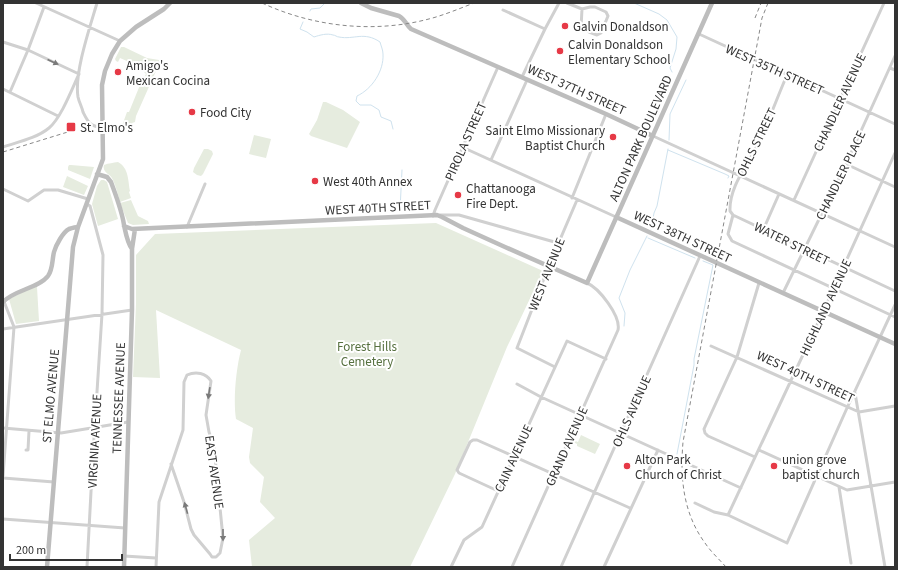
<svg xmlns="http://www.w3.org/2000/svg" width="898" height="570" font-family="'Source Sans 3',sans-serif">
<rect width="100%" height="100%" fill="#fff"/>
<path fill="#e6ecdf" d="M121,47H124L147,58L159,60L161,62V67L156,71L136,116L135,122L132,123L133,126L122,131L115,128L116,127L119,128L122,123H123L127,112H129L140,85L146,74L144,72L145,69L120,58L118,62L116,61L115,59Z
M323,102H326L343,110L360,122L347,148L311,136L309,134L317,120Z
M254,135L271,139L266,158L249,154Z
M204,149H208L212,151L213,154L203,174L201,176L197,175L193,172L194,168Z
M118,162C129,168 128,181 130,191L129,192L131,198L120,202C118,194 116,187 113,180C110,173 102,173 104,165C109,163 113,163 118,162Z
M69,165H71L94,167L90,179L68,170V167Z
M67,176L88,186L84,195L63,187Z
M101,180H104L107,182L118,219L98,226L92,204L97,186Z
M131,200L138,216L148,221L149,224L133,225L128,223L120,203Z
M436,223L543,271L507,347L455,474L410,567H252L249,540L275,518L260,502L264,477L250,463L249,457L253,428L236,419C233,400 236,369 241,350L156,310L160,378L133,377L136,304V255L155,234Z
M35,286L37,287L39,321L16,324L9,299Z
M581,435L600,444L595,454L577,446V444L573,442V440L578,442Z"/>
<g fill="none" stroke-linecap="round" stroke-linejoin="round">
<path stroke="#cfe2ee" stroke-width="1" d="M634,3L659,14L667,20L677,37L676,49L670,68L672,72
M310,11L311,9L320,8L325,3
M303,22L300,29L307,32L314,37C320,35 327,33 333,35C335,35 337,37 339,37C354,40 364,31 380,42C381,46 383,50 383,54C384,71 372,89 357,96L356,101L360,105H371L379,110L381,117L391,121L393,129
M669,140L670,114L686,80
M668,150L725,174L729,176L728,178
M400,210L402,170
M651,229L654,213L657,206L668,149
M648,238L695,258
M624,326L625,313L619,298L630,270L647,236
M677,454L694,365V359L713,265L703,261"/>
<path stroke="#d0d0d0" stroke-width="3" d="M36,3L120,41
M97,3C90,27 74,73 78,97C79,102 82,107 83,112C88,122 90,127 103,127
M567,3L582,9L590,7H595L606,12L608,16L601,33L597,35L589,32L581,28L582,9
M503,10L545,29
M699,34L895,124
M3,42L28,50L79,74C72,89 61,118 49,128C37,138 18,142 3,147
M890,68L895,70
M787,75C777,98 768,123 757,146C747,166 729,187 730,211L733,215L895,291
M522,77L545,29L559,3
M3,89L58,116
M10,92L28,50L44,7
M653,136L895,247
M462,147L616,217
M491,160L527,80
M846,164L895,187
M3,189L28,201L44,190H58L88,199
M572,198L606,114
M794,200L884,3
M87,204L90,206L103,255L102,314L93,454L87,567
M440,215H459L558,243
M733,215L728,234L732,241L895,317
M433,216L435,210L498,67
M187,227L205,184
M764,228L779,194
M783,293L846,164L895,56
M3,299L14,327L3,476
M3,329L132,310
M711,346L859,412L895,406
M555,367L517,348L550,263L577,200
M517,384L541,397L741,488
M855,393L885,567
M3,428L61,433L128,422
M26,450H28L29,431
M759,450L847,490L895,482
M755,457L708,436L705,433L704,429L737,357L759,283
M3,478L54,482
M839,487L851,563
M498,491L459,473L457,470L470,442L473,440H477L630,508
M695,503L714,512L728,515L823,312L895,153
M728,515L787,543L847,408L895,305
M3,519L125,528
M124,556L156,558
M156,567L159,502L183,430L184,382L187,375C196,371 206,373 211,381L206,415L209,432L214,447L223,538L220,553L216,557H212L210,554L194,535L191,529L184,502L171,464
M451,567L464,540L482,527L567,341L606,359
M512,567L618,330C621,316 599,288 587,283
M561,567L700,256
M604,567L658,450"/>
<path stroke="#bdbdbd" stroke-width="4.5" d="M361,3L371,8L399,16C405,19 406,25 411,29L606,114L653,136
M97,174L107,177L111,182C116,196 122,211 124,225C126,234 127,242 132,249
M616,217L895,344
M124,226L132,229L437,215L442,217L463,228L505,247L587,283L712,3
M3,302C14,290 39,288 48,276C53,269 52,260 54,252C56,245 63,232 69,229C72,228 75,227 78,227
M47,567L73,247L78,227L103,159L102,85L105,71L112,54L120,41L136,27L164,9L170,3
M124,567L132,310V249L135,229"/>
<path stroke="#888" stroke-width="1" stroke-dasharray="4 3" stroke-linecap="butt" d="M262,3C316,28 379,34 436,17C449,13 461,8 474,3
M755,18L761,3
M3,152L71,131
M726,567C719,559 711,552 705,543C683,513 680,478 683,442L762,18L768,3"/>
</g>
<defs><path id="oneway-solid" d="M-6-.8H1V-3.2L6.5 0L1 3.2V.8H-6Z"/></defs>
<g fill="#7a7a7a">
<use href="#oneway-solid" transform="translate(53 62) rotate(25)"/>
<use href="#oneway-solid" transform="translate(209 393) rotate(99)"/>
<use href="#oneway-solid" transform="translate(186 508) rotate(-105)"/>
<use href="#oneway-solid" transform="translate(223 535) rotate(90)"/>
</g>
<g fill="#e63946" stroke="#fff" stroke-width="1.5">
<circle cx="565" cy="26" r="4"/>
<circle cx="560" cy="51" r="4"/>
<circle cx="118" cy="72" r="4"/>
<circle cx="192" cy="112" r="4"/>
<rect x="66" y="122" width="10" height="10" rx="2"/>
<circle cx="613" cy="137" r="4"/>
<circle cx="315" cy="181" r="4"/>
<circle cx="458" cy="195" r="4"/>
<circle cx="627" cy="466" r="4"/>
<circle cx="774" cy="466" r="4"/>
</g>
<g text-anchor="middle" stroke-width="4" stroke-linejoin="round" paint-order="stroke">
<g font-size="13" fill="#333" stroke="#fff" text-anchor="start">
<text x="573" y="31">Galvin Donaldson</text>
<text x="568" y="49">Calvin Donaldson<tspan x="568" dy="15">Elementary School</tspan></text>
<text x="126" y="70">Amigo's<tspan x="126" dy="15">Mexican Cocina</tspan></text>
<text x="200" y="117">Food City</text>
<text x="80" y="132">St. Elmo's</text>
<text x="605" y="135" text-anchor="end">Saint Elmo Missionary<tspan x="605" dy="15">Baptist Church</tspan></text>
<text x="323" y="186">West 40th Annex</text>
<text x="466" y="193">Chattanooga<tspan x="466" dy="15">Fire Dept.</tspan></text>
<text x="635" y="464">Alton Park<tspan x="635" dy="15">Church of Christ</tspan></text>
<text x="782" y="464">union grove<tspan x="782" dy="15">baptist church</tspan></text>
</g>
<g font-size="13" fill="#333" stroke="#fff">
<text transform="translate(775 69) rotate(24)" y="5">WEST 35TH STREET</text>
<text transform="translate(577 89) rotate(24)" y="5">WEST 37TH STREET</text>
<text transform="translate(839 102) rotate(-65)" y="5">CHANDLER AVENUE</text>
<text transform="translate(640 138) rotate(-66)" y="5">ALTON PARK BOULEVARD</text>
<text transform="translate(465 141) rotate(-66)" y="5">PIROLA STREET</text>
<text transform="translate(756 142) rotate(-64)" y="5">OHLS STREET</text>
<text transform="translate(840 175) rotate(-64)" y="5">CHANDLER PLACE</text>
<text transform="translate(378 207) rotate(-3)" y="5">WEST 40TH STREET</text>
<text transform="translate(683 236) rotate(25)" y="5">WEST 38TH STREET</text>
<text transform="translate(792 243) rotate(26)" y="5">WATER STREET</text>
<text transform="translate(546 274) rotate(-68)" y="5">WEST AVENUE</text>
<text transform="translate(825 307) rotate(-65)" y="5">HIGHLAND AVENUE</text>
<text transform="translate(806 376) rotate(25)" y="5">WEST 40TH STREET</text>
<text transform="translate(50 396) rotate(-85)" y="5">ST ELMO AVENUE</text>
<text transform="translate(118 398) rotate(-88)" y="5">TENNESSEE AVENUE</text>
<text transform="translate(631 411) rotate(-66)" y="5">OHLS AVENUE</text>
<text transform="translate(94 441) rotate(-87)" y="5">VIRGINIA AVENUE</text>
<text transform="translate(566 446) rotate(-66)" y="5">GRAND AVENUE</text>
<text transform="translate(513 458) rotate(-65)" y="5">CAIN AVENUE</text>
<text transform="translate(215 472) rotate(82)" y="5">EAST AVENUE</text>
</g>
<g font-size="13" fill="#56703f" stroke="#fff">
<text x="367" y="351">Forest Hills<tspan x="367" dy="15">Cemetery</tspan></text>
</g>
</g>
<rect width="898" height="570" fill="none" stroke="#333333" stroke-width="8"/>
<path d="M10 554v6h112v-6" fill="none" stroke="#333333" stroke-width="2"/>
<text x="16" y="554" font-size="12" fill="#333333" stroke="#ffffff" stroke-width="3" paint-order="stroke">200 m</text>
</svg>
